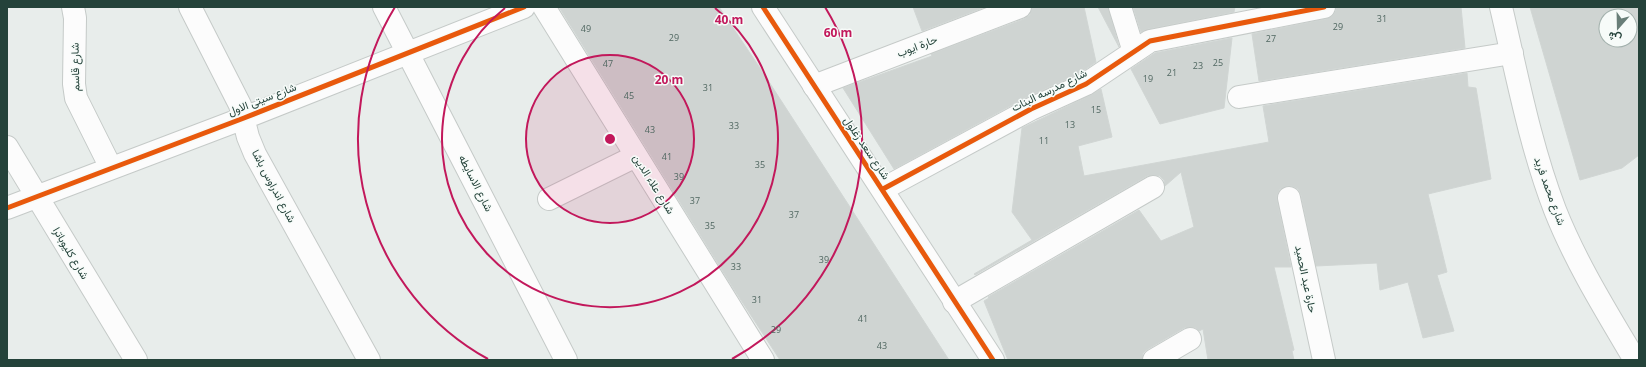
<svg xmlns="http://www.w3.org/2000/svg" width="1646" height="367" font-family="'Open Sans',Vazirmatn,sans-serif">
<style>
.building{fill:#cfd4d2;stroke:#d1d6d4;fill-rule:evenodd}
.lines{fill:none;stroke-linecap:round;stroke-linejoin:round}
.minor-casing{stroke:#c5cac8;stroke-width:24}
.tertiary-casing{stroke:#c5cac8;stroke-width:24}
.minor{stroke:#fcfcfc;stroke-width:22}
.tertiary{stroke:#fcfcfc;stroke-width:22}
.cycleway-casing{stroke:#f7fbf9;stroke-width:8}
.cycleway{stroke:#e8590c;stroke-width:5}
.ring{fill:none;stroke:#c2185b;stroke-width:2}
.labels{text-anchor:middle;stroke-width:3;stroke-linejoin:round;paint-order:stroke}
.number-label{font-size:9px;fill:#506761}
.street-label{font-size:11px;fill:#24423a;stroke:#f7fbf9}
.centre{fill:#c2185b;stroke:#f7fbf9;stroke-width:2}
.ring-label{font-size:12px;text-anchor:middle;font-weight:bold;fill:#c2185b;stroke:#f7fbf9;stroke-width:3;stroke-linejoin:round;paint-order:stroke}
</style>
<rect width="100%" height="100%" fill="#e8edeb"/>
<path class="building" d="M 559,7 L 719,7 L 760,68 L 949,360 L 780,360 L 735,291 Z
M 913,7 L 985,7 L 922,31 Z
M 1032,7 L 1084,7 L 1096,62 L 1080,73 L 1025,98 L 894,169 L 843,88 L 932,56 L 931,54 L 1024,19 L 1030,15 Z
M 1098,7 L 1108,7 L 1119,47 Z
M 1133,7 L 1235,7 L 1234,12 L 1148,29 L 1141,32 Z
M 1336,7 L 1461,7 L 1465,48 L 1259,81 L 1252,34 L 1326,19 L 1332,16 L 1336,11 Z
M 1530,7 L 1639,7 L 1639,155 L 1622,168 L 1580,180 ZM 1606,16 L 1630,16 L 1630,40 L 1606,40 Z
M 1232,38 L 1224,108 L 1160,124 L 1131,69 L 1155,53 Z
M 1467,73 L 1468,87 L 1476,88 L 1491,179 L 1428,194 L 1447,272 L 1437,275 L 1454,331 L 1423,338 L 1408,282 L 1380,290 L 1377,263 L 1316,266 L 1301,195 L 1298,189 L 1292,186 L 1287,186 L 1280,189 L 1277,195 L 1277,200 L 1291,267 L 1274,267 L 1294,350 L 1292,351 L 1294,360 L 1208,360 L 1203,329 L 1199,331 L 1196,328 L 1190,327 L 1184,328 L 1148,349 L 1143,353 L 1142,360 L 1008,360 L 984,301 L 989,298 L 988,297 L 1139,210 L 1161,241 L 1194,227 L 1181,172 L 1165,186 L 1164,180 L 1160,176 L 1153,175 L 1147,176 L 975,275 L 974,274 L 1032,240 L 1012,212 L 1022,128 L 1091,95 L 1101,89 L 1112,137 L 1078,146 L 1084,176 L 1269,142 L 1263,106 Z"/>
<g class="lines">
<g class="minor-casing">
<path id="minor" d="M 73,7 L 75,18 L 74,84 L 76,98 L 111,168
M 190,7 L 240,105 L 248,137 L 255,154 L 369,360
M 384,7 L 566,360
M 544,7 L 763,360
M 1120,7 L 1134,52
M 1501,7 C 1517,75 1530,145 1555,210 C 1576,263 1606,311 1635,360
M 814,86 L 1020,7
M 1239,97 L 1512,53
M 7,147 L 136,360
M 883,189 L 1031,109 L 1086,84 L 1150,41 L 1324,7
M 1289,198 L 1324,360
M 549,199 L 636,156
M 7,208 L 244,118 L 524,7
M 954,302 L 1153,187
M 1154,360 L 1190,339"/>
</g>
<g class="tertiary-casing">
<path id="tertiary" d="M 763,7 L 993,360"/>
</g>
<use href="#minor" class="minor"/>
<use href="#tertiary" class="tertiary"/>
<g class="cycleway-casing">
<path id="cycleway" d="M 763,7 L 993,360
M 883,189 L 1031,109 L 1086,84 L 1150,41 L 1324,7
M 7,208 L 244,118 L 524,7"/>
</g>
<use href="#cycleway" class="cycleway"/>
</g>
<circle cx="610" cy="139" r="84" fill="#c2185b" fill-opacity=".12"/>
<g class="ring">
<circle cx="610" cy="139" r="84"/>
<path d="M715 8A168 168 0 1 1 505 8"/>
<path d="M488 359A252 252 0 0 1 395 7M825 7A252 252 0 0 1 732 359"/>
</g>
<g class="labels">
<g class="number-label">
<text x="1382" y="22">31</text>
<text x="1338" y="30">29</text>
<text x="586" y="32">49</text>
<text x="674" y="41">29</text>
<text x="1271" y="42">27</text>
<text x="1218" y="66">25</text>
<text x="608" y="67">47</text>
<text x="1198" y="69">23</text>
<text x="1172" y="76">21</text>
<text x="1148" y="82">19</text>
<text x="708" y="91">31</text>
<text x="629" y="99">45</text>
<text x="1096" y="113">15</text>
<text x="1070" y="128">13</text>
<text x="734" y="129">33</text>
<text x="650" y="133">43</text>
<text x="1044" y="144">11</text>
<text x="667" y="160">41</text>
<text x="760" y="168">35</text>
<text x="679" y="180">39</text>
<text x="695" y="204">37</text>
<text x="794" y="218">37</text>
<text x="710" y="229">35</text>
<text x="824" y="263">39</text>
<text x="736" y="270">33</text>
<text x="757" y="303">31</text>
<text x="863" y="322">41</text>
<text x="776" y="333">29</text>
<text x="882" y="349">43</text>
</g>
<g class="street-label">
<text transform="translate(917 46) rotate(-21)" y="4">حارة ايوب</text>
<text transform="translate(75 67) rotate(-91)" y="4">شارع قاسم</text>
<text transform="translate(1049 90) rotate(-26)" y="4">شارع مدرسه البنات</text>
<text transform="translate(262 99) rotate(-21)" y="4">شارع سيتى الاول</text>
<text transform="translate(867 148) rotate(56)" y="4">شارع سعد زغلول</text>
<text transform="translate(476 183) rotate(63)" y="4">شارع الاسايطه</text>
<text transform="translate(654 184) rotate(58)" y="4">شارع علاء الدين</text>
<text transform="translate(274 186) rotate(62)" y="4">شارع اندراوس باشا</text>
<text transform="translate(1550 191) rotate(70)" y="4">شارع محمد فريد</text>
<text transform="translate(71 253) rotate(59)" y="4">شارع كليوباترا</text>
<text transform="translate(1306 279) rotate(78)" y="4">حارة عبد الحميد</text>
</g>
</g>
<circle cx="610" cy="139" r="6" class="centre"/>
<g class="ring-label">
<text x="729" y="24">40 m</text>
<text x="838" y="37">60 m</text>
<text x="669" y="84">20 m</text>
</g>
<rect width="1646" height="367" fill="none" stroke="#24423a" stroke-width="16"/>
<g transform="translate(1618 28) rotate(200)"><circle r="19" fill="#f7fbf9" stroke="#a3b1ad"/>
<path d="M0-3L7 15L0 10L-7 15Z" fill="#697e78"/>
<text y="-6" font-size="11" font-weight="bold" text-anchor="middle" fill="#24423a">ش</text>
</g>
</svg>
